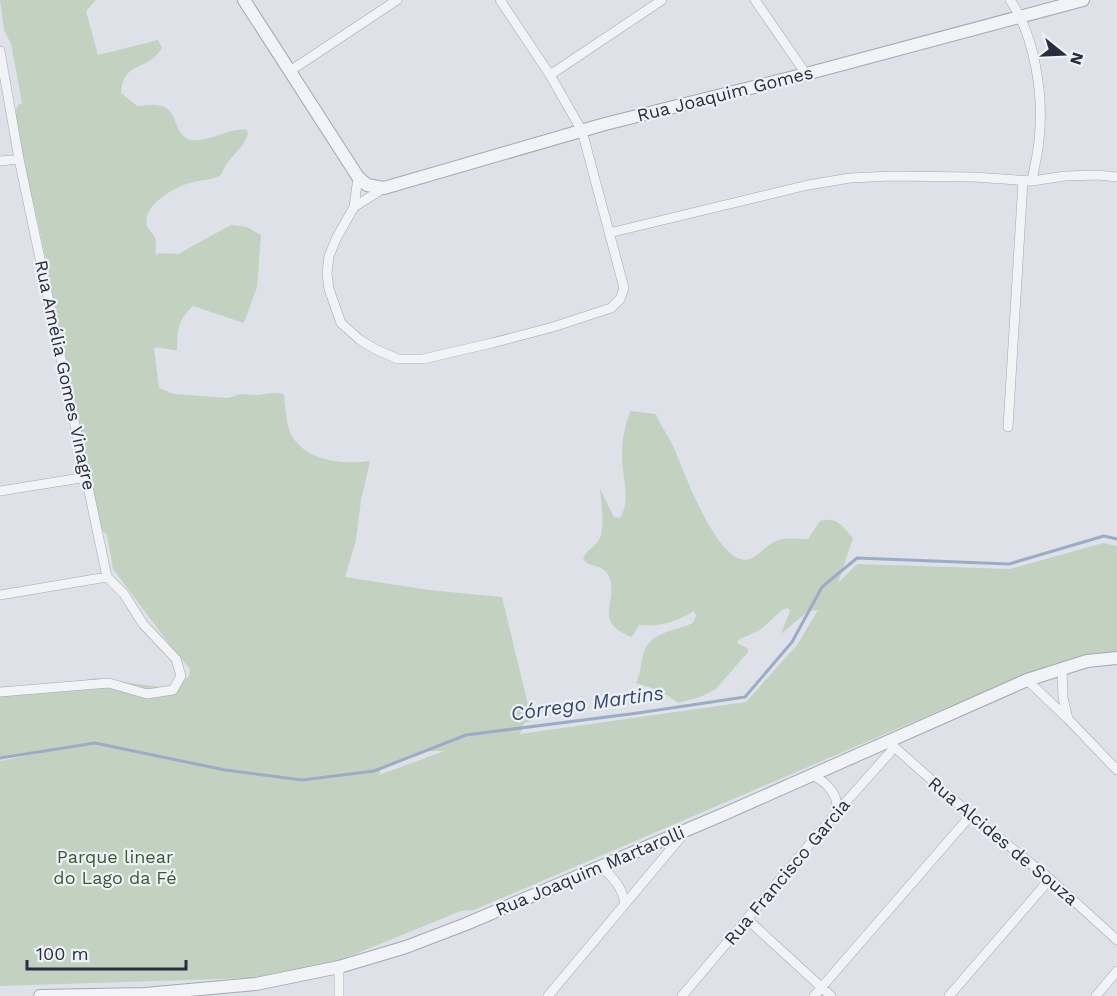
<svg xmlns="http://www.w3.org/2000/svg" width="1117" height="996" font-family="'Work Sans',sans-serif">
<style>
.green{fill:#c3d1c0;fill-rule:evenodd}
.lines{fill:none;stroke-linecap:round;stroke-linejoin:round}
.stream{stroke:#9bacc6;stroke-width:3}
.minor-casing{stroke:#a4a8b2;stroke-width:10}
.tertiary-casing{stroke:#a4a8b2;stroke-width:14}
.minor{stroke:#f1f3f6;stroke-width:9}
.tertiary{stroke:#f1f3f6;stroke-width:12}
.labels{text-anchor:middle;stroke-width:4.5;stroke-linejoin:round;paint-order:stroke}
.street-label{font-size:18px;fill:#282e3e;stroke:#eef1f5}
.park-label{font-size:18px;fill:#3a5936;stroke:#eef1f5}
.water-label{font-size:20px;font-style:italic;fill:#344970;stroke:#eef1f5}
</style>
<rect width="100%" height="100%" fill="#dfe1e8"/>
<path class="green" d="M 0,0 L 96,0 L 86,11 L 98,55 L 158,40 L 162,48 C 148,72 123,60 121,93 L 137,106 C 144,106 153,104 161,106 C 179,110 173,136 191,140 C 210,143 228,127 247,130 L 248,134 C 241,153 228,156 221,175 C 211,180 203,180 194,182 C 177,185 141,205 147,226 C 149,231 154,234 155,238 C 157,244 155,251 156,256 L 158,253 L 178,254 L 231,225 L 247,227 L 261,235 L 257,287 L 244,323 L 193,306 C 177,321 178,329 177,350 C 169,351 163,346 154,348 L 159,388 L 174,394 L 228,398 L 241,394 L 257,395 L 274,393 L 284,394 C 285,406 286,420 290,432 C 303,461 342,465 370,461 L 361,500 L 356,540 L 345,577 L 429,590 L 502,597 L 532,721 L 524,723 L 520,734 L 746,702 L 797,645 L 818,610 L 808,611 L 781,634 L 790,611 L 788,608 L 782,610 L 760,630 L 738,640 L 737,643 L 747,648 L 748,652 L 716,689 L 700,697 L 678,703 L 661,691 L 636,683 C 641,674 640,665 643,655 C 649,631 674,632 693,623 L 696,616 L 694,611 C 676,622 660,627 639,625 L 632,637 C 588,620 623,600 607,573 C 601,564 589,568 583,559 C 586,550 593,548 598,541 C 606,532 601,501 600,489 L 614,517 L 620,518 C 632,499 621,474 622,453 C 622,438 626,425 630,411 L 656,414 C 660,425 668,435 673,446 C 684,470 714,558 745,560 C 755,560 766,545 776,541 C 784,537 798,539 808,539 L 820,521 C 838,516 842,526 853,538 L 838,583 L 857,564 L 1010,569 L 1103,543 L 1117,546 L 1117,656 L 1107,655 L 955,704 L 474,910 L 461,911 L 338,961 L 252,978 L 0,986 L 0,761 L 49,751 L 0,758 L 0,694 L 14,694 L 96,678 L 166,688 L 180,684 L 189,676 L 190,669 L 170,645 L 113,569 L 107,535 L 99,528 L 70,403 L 63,348 L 51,296 L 49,273 L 34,205 L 15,139 L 16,110 L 18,105 L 22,103 L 11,44 L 4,30 ZM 426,751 L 444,751 L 379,775 L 381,768 Z"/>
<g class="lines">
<path class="stream" d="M 0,758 L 95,743 L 225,770 L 302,780 L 374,771 L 466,735 L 638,713 L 745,697 L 792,642 L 822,587 L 857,558 L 1009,564 L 1104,536 L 1117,539"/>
<g class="minor-casing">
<path id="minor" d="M 755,0 L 806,74
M 1010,0 C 1035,36 1044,96 1039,140 C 1038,154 1034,168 1032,181
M 0,51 L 19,159 L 107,577 L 124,594 L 143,624 L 176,659 L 181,676 L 173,690 L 147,694 L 109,683 L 0,692
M 290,71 L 397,0
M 550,75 L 662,0
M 0,161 L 19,159
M 384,188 L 354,207 L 337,237 L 329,256 L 327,273 L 329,289 L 341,323 L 360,340 L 377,350 L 398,359 L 423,359 L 492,343 L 553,327 L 611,308 L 620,299 L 624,288 L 582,131 L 550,75 L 500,0
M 354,207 L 358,177
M 609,233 L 808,185 L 850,178 L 892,176 L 973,177 L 1032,181 L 1065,176 L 1098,175 L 1117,177
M 1008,427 L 1023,181
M 0,491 L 87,477
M 0,595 L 107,577
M 1062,668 L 1063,698 L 1068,719
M 1027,680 L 1068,719 L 1117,770
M 891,744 L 971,815 L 1050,879 L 1117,940
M 812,775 C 827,782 839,795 837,812
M 601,867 C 614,878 622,887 625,904
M 747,919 L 831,996
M 339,967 L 339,996
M 548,996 L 686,831
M 682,996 L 837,812 L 894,748
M 814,996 L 971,815
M 949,996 L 1050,879
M 1096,996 L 1117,971"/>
</g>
<g class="tertiary-casing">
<path id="tertiary" d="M 244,0 L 358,177 L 367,185 L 384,188 L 605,124 L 806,74 L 1083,0
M 40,996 L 145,994 L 256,984 L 339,967 L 406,947 L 466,924 L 724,814 L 1027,680 L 1087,661 L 1117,658"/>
</g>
<use href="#minor" class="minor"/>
<use href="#tertiary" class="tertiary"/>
</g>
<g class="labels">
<g class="street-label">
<text transform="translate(725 94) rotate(-14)" y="6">Rua Joaquim Gomes</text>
<text transform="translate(65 375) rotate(78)" y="6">Rua Amélia Gomes Vinagre</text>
<text transform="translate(1003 841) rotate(40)" y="6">Rua Alcides de Souza</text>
<text transform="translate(590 871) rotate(-23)" y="6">Rua Joaquim Martarolli</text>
<text transform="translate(787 872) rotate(-50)" y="6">Rua Francisco Garcia</text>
</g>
<g class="park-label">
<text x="115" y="863">Parque linear<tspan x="115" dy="21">do Lago da Fé</tspan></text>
</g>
<g class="water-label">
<text transform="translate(587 703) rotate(-8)" y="7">Córrego Martins</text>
</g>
</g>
<g transform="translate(1063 54) rotate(108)" stroke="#eef1f5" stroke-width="4.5" paint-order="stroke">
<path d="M0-4.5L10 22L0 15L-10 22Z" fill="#282e3e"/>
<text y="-9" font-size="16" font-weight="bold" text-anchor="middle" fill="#282e3e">N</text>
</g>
<path d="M27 960v9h159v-9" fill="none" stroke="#282e3e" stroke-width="3"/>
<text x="36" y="960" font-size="18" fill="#282e3e" stroke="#eef1f5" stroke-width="4.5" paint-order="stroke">100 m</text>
</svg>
